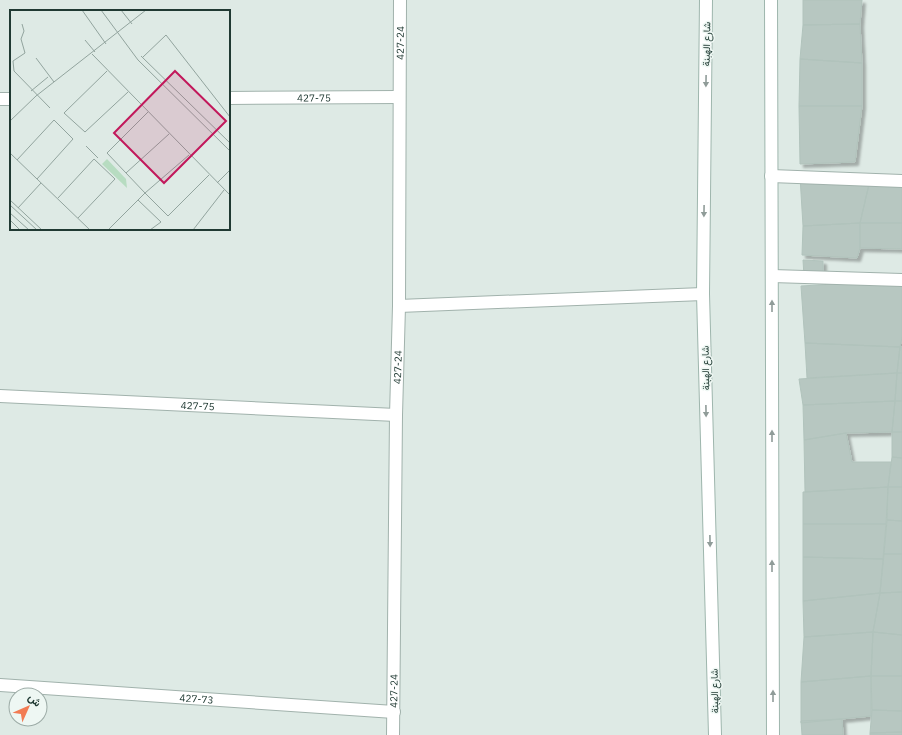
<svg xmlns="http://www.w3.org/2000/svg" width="902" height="735" font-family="'IBM Plex Sans',Vazirmatn,sans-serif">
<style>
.building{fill:#b7c7c1;stroke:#b1c3bc;filter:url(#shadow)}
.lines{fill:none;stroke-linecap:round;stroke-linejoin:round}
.lane-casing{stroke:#a1b2ac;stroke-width:14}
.street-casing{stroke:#a1b2ac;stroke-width:14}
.secondary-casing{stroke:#9eb6ad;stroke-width:14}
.lane{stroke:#fff;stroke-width:12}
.street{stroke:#fff;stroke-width:12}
.secondary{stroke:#fff;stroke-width:12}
.oneway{fill:#909c99}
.labels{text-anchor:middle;stroke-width:3;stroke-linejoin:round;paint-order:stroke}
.street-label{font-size:10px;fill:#203a33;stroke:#eef7f3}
.inset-road{fill:none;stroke:#92a49e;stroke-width:1}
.view{fill:#c2185b;fill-opacity:0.15;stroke:#c2185b;stroke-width:2}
.inset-edge{fill:none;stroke:#203a33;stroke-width:2}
</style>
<defs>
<filter id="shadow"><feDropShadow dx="3.5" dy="3.5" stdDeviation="1" flood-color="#0004"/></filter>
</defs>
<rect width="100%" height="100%" fill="#deeae5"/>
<path class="building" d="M 803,0 L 862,0 L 860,24 L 803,25 Z
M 860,24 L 862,63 L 800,59 L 803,25 Z
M 800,59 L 862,63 L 862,106 L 799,106 Z
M 799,106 L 862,106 L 855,162 L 800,164 Z
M 800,177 L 870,180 L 860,223 L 803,226 Z
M 870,180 L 902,185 L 902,223 L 860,223 Z
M 860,223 L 902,223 L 902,249 L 860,248 Z
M 860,223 L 860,248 L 857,258 L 802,255 L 803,226 Z
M 803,260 L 823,261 L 823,278 L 804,277 Z
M 902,280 L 902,337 L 900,347 L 805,343 L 801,286 Z
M 805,343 L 900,347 L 897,373 L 807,378 Z
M 900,347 L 902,347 L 902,373 L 897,373 Z
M 897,373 L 902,373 L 902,401 L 895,401 Z
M 897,373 L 895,401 L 803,405 L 799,379 Z
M 895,401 L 902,401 L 902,432 L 892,432 Z
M 895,401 L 892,432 L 846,433 L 804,440 L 803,405 Z
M 892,432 L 902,432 L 902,458 L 892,457 Z
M 846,433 L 852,462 L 891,462 L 888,487 L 805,492 L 804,440 Z
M 892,457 L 902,458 L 902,487 L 888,487 Z
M 888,487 L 902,487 L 902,521 L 887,520 Z
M 888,487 L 886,524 L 803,524 L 803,492 Z
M 887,520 L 902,521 L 902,554 L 884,554 Z
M 803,524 L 886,524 L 883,559 L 803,557 Z
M 884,554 L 902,554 L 902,592 L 880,593 Z
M 803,557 L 883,559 L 880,593 L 803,601 Z
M 902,592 L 902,635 L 873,632 L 880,593 Z
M 880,593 L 873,632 L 804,637 L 803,601 Z
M 873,632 L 902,635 L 902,676 L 871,676 Z
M 873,632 L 871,676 L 801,682 L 804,637 Z
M 871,676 L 902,676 L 902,711 L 872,710 Z
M 871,676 L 871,716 L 801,723 L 801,682 Z
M 872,710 L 902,711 L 902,732 L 870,733 Z
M 842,719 L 843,735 L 802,735 L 801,721 Z
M 902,732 L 902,735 L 870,735 L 870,733 Z"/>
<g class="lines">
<g class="lane-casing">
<path id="lane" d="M 771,176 L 902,181
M 772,276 L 902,280
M 399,306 L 703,294"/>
</g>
<g class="street-casing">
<g id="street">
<path id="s1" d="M 229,98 L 399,97"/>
<path d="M 0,99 L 11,99"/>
<path id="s2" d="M 0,396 L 396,415"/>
<path id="s3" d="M 0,685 L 394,712"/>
<path id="s4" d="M 393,735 L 396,415 L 399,306 L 400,0"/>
</g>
</g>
<g class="secondary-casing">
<path id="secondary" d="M 706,0 L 703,294 L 715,735
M 771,0 L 773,735"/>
</g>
<use href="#lane" class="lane"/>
<use href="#street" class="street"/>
<use href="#secondary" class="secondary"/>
</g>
<defs><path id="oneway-solid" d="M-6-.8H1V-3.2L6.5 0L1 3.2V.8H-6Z"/></defs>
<g class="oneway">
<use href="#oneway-solid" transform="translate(706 81) rotate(91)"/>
<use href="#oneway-solid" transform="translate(704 211) rotate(91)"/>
<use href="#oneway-solid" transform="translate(772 306) rotate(-90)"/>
<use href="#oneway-solid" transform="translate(706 411) rotate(89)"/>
<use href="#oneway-solid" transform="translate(772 436) rotate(-90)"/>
<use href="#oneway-solid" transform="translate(710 541) rotate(89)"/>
<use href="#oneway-solid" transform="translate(772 566) rotate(-90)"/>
<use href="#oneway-solid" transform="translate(773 696) rotate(-90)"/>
</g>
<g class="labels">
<g class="street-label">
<text dy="4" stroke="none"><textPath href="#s4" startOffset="692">427-24</textPath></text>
<text transform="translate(706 44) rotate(-89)" y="4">شارع الهبنة</text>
<text dy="4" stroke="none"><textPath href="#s1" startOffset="85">427-75</textPath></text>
<text dy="4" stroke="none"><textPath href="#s4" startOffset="368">427-24</textPath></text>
<text transform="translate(705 368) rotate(-91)" y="4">شارع الهبنة</text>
<text dy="4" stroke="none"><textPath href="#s2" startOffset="198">427-75</textPath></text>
<text dy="4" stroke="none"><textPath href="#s4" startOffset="44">427-24</textPath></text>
<text transform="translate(714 691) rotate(-91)" y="4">شارع الهبنة</text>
<text dy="4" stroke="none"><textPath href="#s3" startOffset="197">427-73</textPath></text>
</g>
</g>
<g transform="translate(10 10)">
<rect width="220" height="220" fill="#deeae5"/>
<path d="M 97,149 L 116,169 L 117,178 L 92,154 Z" fill="#b7dcc1"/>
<path class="inset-road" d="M 72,0 L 96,34M 91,0 L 128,50 L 220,141M 111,0 L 122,14M 12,14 L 14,21 L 11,29 L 15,43 L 3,51 L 4,61 L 40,98M 75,30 L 85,42M 82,44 L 220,185M 131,46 L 220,133M 133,47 L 156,25 L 220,107M 26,48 L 44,72M 97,61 L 54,103 L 75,122 L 118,82M 21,81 L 38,67M 138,102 L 97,143 L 116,163 L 159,124M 0,111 L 26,86 L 136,0M 76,136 L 88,148M 0,143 L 80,220M 179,145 L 135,183 L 158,206 L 199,165M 7,150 L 44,110 L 63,129 L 27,169M 116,163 L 135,183 L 128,190M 207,173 L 220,160M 48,188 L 84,149 L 105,169 L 68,208M 0,190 L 32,220M 0,195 L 27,220M 8,198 L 31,173M 0,203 L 19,220M 0,210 L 10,220M 98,220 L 128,190 L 151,212 L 140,220M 183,220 L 214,180"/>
<path class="view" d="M 165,61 L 216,111 L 154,173 L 104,123 Z"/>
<rect width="220" height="220" class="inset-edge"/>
</g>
<g transform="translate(28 707) rotate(45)"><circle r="19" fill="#eef7f3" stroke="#9caba6"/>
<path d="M0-3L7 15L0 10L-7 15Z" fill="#f27c54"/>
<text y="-6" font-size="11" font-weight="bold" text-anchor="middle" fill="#203a33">ش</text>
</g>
</svg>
